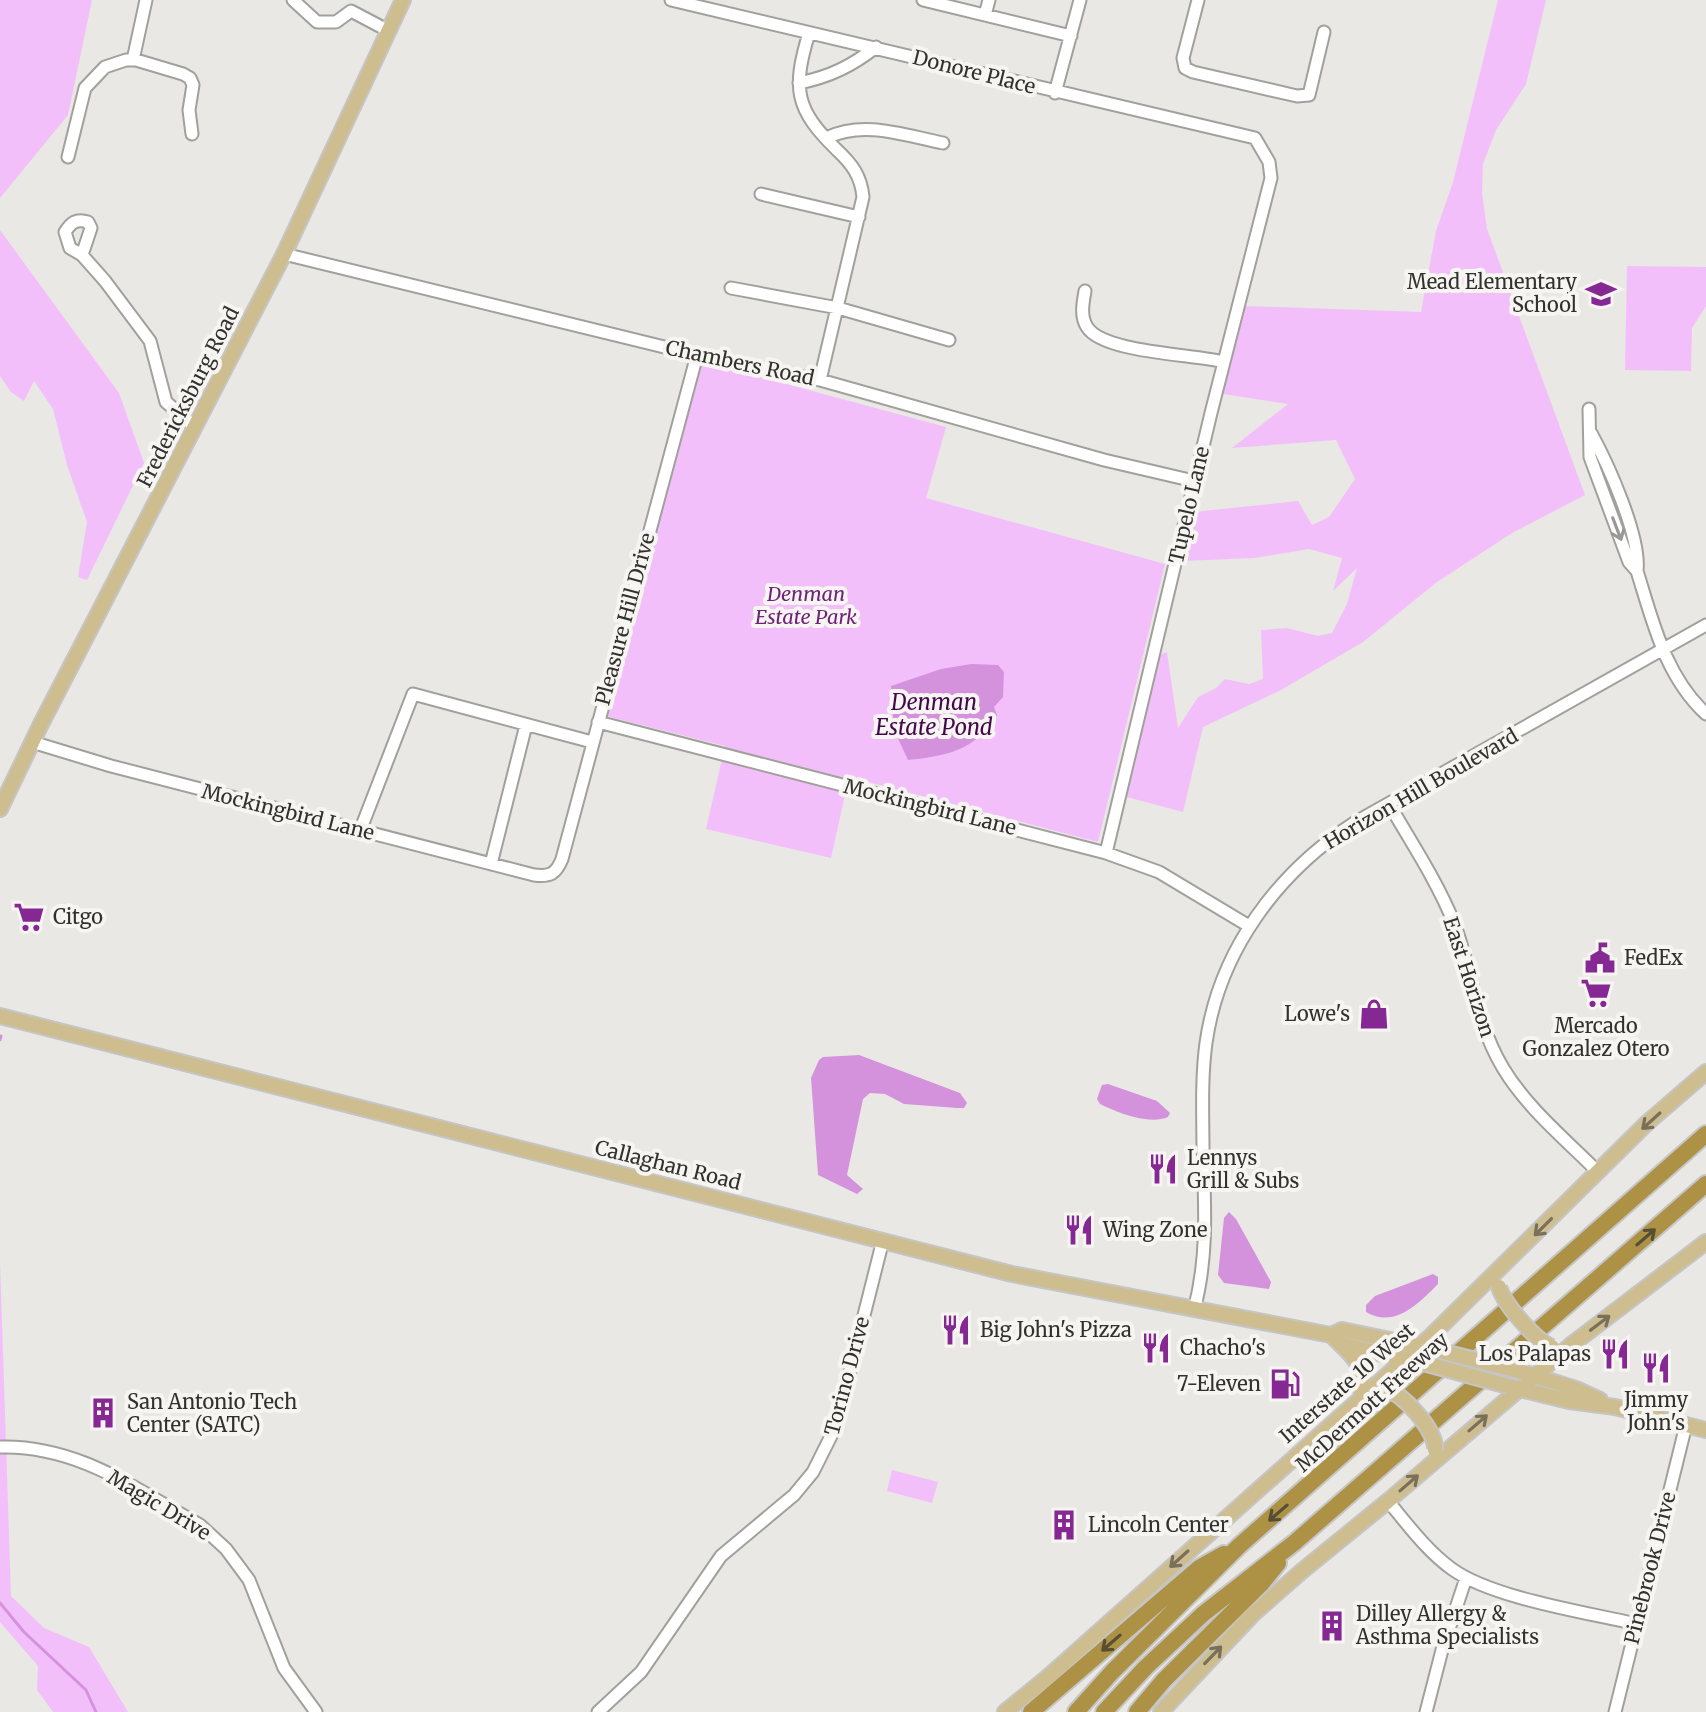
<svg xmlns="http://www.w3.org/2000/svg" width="1706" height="1712" font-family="Merriweather,serif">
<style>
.green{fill:#f3bffb}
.water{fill:#d492dd}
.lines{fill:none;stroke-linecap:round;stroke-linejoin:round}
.stream{stroke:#d492dd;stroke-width:3}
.minor-casing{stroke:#a1a09c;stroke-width:15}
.major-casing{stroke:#c5c5c5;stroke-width:18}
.highway-casing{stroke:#c5c5c5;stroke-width:20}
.minor{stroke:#fff;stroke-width:11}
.major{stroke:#cebd8f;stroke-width:14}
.highway{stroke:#ad9144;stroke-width:16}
.major-bridge-casing{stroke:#c5c5c5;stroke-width:18;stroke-linecap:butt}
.major-bridge{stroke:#cebd8f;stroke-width:14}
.oneway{stroke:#989897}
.oneway2{stroke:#78705a}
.oneway3{stroke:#564e35}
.labels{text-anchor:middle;stroke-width:8;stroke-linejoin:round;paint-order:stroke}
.street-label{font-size:20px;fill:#31312f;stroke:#f7f5f1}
.poi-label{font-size:20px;fill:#31312f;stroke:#f7f5f1;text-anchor:start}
.park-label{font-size:20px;font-style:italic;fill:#70227b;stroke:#f7f5f1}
.water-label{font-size:22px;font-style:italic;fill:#44074d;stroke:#f7f5f1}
</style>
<rect width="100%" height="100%" fill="#e9e8e4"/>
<path class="green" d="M 0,0 L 92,0 L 68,115 L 0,198 Z
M 1498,0 L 1546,0 L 1526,84 L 1496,130 L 1483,164 L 1482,193 L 1487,229 L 1585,495 L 1512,533 L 1437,582 L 1363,642 L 1281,690 L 1203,727 L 1183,812 L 1123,796 L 1157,656 L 1167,652 L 1178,728 L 1198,697 L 1216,688 L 1225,679 L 1249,684 L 1263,679 L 1261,630 L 1287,628 L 1318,636 L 1332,633 L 1347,604 L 1357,568 L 1333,591 L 1342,558 L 1309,549 L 1255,558 L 1182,561 L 1194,512 L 1298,501 L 1312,525 L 1329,517 L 1355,479 L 1336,440 L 1232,448 L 1288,404 L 1223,394 L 1245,306 L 1421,312 L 1436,231 L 1453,182 Z
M 0,230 L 119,393 L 144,463 L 87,580 L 78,577 L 87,522 L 67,465 L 53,409 L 34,381 L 24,401 L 11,392 L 0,376 Z
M 1627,266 L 1706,267 L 1706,306 L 1692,328 L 1691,371 L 1625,370 Z
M 708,363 L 946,427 L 926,498 L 1165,564 L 1098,842 L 849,777 L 831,858 L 706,829 L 725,746 L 606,716 L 701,367 Z
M 0,1261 L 11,1596 L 44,1628 L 89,1647 L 128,1712 L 53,1712 L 37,1690 L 38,1666 L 0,1622 Z
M 892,1470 L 938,1482 L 932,1503 L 887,1491 Z"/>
<path class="water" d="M 971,664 L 998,665 L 1004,672 L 1003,697 L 994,707 L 997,715 C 975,751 946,756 908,760 L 894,730 L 891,686 L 941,669 Z
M 859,1055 L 960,1093 L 967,1103 L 964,1108 L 957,1108 L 904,1104 L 885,1094 L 870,1093 L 863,1099 L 847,1175 L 863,1189 L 857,1194 L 818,1175 L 811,1078 L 819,1060 L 823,1057 Z
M 1108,1084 L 1157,1101 L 1170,1113 L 1168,1117 C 1149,1125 1118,1113 1100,1104 L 1097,1099 L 1102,1085 Z
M 1229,1212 L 1236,1219 L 1271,1282 L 1269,1289 L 1224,1283 L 1218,1275 L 1224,1218 Z
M 1433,1274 L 1438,1277 L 1438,1284 C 1419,1303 1395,1329 1366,1312 L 1366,1305 L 1375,1296 Z"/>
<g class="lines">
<path class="stream" d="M 0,1040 L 1,1036
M 0,1603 L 24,1632 L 86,1690 L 96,1712"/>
<g class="minor-casing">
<path id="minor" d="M 293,0 L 317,22 L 336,22 L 351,11 L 389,31
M 671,0 L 1255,138 L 1269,162 L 1271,178 L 1211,413 L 1106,853
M 923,0 L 1071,36
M 1198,0 L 1183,58 L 1185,68 L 1193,72 L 1297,96 L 1309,95 L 1324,32
M 985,15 L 989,0
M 809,33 C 792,89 795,109 837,150 C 852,164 861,176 863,197 L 820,380
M 133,60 L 146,0
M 799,83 C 829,77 852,66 876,47
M 1055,93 L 1080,0
M 826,138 C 864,120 903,135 943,143
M 68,157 L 85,88 L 105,67 L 126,60 L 136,60 L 183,74 L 190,78 L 193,85 L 189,110 L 192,134
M 761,194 L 859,217
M 284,254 L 697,355 L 820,380 L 1104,460 L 1194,481
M 82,255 L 70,248 L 65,232 C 71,223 76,218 88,222 L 91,228 L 82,255 L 105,281 L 150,341 L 166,402 L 195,427
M 731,288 L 838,308 L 949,340
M 1085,291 C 1083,303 1080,316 1087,327 C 1103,353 1194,354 1224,362
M 1589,409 L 1590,457 L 1629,562 L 1637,571 C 1653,622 1665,676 1706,714
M 1591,433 C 1608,464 1641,537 1637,571
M 598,722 L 1106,853 L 1159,872 L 1249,926
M 32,742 L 111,766 L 534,875 C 550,877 556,874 562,859 L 697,355
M 1389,804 C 1411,842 1437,881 1454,923 C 1473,973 1474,1019 1503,1068 C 1527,1108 1565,1139 1598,1172
M 360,831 L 413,694 L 592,742
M 491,864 L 526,725
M 1194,1310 C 1208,1258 1205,1207 1203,1153 C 1203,1116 1201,1080 1206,1043 C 1219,951 1277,873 1354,823 L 1706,625
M 0,1447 C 78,1445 135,1489 200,1525 L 226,1549 L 249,1580 L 284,1668 L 316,1712
M 1388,1501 C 1408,1525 1427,1551 1452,1569 C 1492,1598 1585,1612 1636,1624
M 598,1712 L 641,1672 L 721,1556 L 794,1495 L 813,1472 L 836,1426 L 883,1240
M 1426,1712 L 1442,1650 L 1466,1578
M 1615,1712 L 1686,1425"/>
</g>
<g class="major-casing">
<path id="major" d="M 0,809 L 41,724 L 284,254 L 403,0
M 0,1016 L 1012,1274 L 1331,1335 C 1354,1358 1367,1364 1361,1398
M 1331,1335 L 1342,1330 L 1424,1347
M 1340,1344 L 1409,1360
M 1529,1374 L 1576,1389 L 1600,1400
M 1512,1387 L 1569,1401 L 1615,1407 L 1706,1430
M 1005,1712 L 1048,1677 L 1431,1336 L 1647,1123 L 1706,1072
M 1161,1712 L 1253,1614 L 1302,1571 L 1388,1501 L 1571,1345 L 1706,1242"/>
</g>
<g class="highway-casing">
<path id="highway" d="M 1031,1712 L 1199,1568 L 1224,1554
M 1076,1712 L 1112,1672 L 1239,1546 L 1706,1134
M 1104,1712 L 1146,1667 L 1203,1614 L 1294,1543 L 1706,1184
M 1137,1712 L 1164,1680 L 1262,1583 L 1278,1563"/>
</g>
<use href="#minor" class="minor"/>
<use href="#major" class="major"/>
<use href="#highway" class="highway"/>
<g class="major-bridge-casing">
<path id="major-bridge" d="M 1499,1287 C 1504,1304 1536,1341 1552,1347
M 1428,1348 L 1523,1372
M 1416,1361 L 1508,1386
M 1384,1388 C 1402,1392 1437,1431 1435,1450"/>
</g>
<use href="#major-bridge" class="major-bridge"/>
</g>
<defs><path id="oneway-shaft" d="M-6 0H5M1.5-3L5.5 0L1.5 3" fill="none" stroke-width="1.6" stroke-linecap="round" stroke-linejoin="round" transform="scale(2)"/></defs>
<use class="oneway" href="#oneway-shaft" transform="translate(1617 529) rotate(69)"/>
<g class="oneway2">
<use href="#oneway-shaft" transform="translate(1651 1121) rotate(138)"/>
<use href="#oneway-shaft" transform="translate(1543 1227) rotate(135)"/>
<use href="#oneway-shaft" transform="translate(1600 1323) rotate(-37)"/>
<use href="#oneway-shaft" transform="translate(1478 1423) rotate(-41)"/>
<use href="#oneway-shaft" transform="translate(1409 1483) rotate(-41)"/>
<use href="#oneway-shaft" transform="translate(1179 1559) rotate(138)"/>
<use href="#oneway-shaft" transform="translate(1213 1655) rotate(-46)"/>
</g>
<g class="oneway3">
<use href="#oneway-shaft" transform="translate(1646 1237) rotate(-41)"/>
<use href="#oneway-shaft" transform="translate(1278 1513) rotate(139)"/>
<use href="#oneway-shaft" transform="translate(1111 1643) rotate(139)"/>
</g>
<defs>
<g id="school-bare" transform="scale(2.4)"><path d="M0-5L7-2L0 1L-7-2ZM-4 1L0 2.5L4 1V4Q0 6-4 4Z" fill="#852893" stroke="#f7f5f1" stroke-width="2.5" paint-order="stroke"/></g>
<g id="supermarket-bare" transform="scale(2.4)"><path d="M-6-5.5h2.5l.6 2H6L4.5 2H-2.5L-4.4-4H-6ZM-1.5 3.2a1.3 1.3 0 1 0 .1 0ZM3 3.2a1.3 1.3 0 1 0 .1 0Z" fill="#852893" stroke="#f7f5f1" stroke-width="2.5" paint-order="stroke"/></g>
<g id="civic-bare" transform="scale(2.4)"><path d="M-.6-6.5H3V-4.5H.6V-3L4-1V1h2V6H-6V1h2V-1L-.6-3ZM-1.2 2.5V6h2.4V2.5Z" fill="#852893" stroke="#f7f5f1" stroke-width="2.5" paint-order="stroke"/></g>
<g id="shop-bare" transform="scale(2.4)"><path d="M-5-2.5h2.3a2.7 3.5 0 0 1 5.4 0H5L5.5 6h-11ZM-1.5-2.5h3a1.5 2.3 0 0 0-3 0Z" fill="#852893" stroke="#f7f5f1" stroke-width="2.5" paint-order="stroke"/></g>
<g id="restaurant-bare" transform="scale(2.4)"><path d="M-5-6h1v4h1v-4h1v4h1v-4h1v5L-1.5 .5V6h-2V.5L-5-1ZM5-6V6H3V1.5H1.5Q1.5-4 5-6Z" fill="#852893" stroke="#f7f5f1" stroke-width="2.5" paint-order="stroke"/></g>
<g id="fuel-bare" transform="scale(2.4)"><path d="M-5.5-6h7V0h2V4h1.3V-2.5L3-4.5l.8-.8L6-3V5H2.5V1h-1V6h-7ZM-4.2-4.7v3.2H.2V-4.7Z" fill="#852893" stroke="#f7f5f1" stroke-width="2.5" paint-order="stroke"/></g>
<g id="building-bare" transform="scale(2.4)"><path d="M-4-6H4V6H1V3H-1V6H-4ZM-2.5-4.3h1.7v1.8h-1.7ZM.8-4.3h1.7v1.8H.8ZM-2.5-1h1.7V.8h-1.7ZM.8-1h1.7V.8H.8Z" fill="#852893" stroke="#f7f5f1" stroke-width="2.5" paint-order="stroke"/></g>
</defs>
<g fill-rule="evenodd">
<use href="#school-bare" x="1601" y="294"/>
<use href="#supermarket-bare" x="29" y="917"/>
<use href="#civic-bare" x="1600" y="958"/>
<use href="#supermarket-bare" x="1596" y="993"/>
<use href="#shop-bare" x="1374" y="1014"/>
<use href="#restaurant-bare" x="1163" y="1169"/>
<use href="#restaurant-bare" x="1079" y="1230"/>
<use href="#restaurant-bare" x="956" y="1330"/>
<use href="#restaurant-bare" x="1156" y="1348"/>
<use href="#restaurant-bare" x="1615" y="1354"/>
<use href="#restaurant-bare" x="1656" y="1368"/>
<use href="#fuel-bare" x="1285" y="1384"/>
<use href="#building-bare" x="103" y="1413"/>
<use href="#building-bare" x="1064" y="1525"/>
<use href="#building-bare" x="1332" y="1626"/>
</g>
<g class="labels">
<g class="street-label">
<text transform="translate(974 72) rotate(14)" y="7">Donore Place</text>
<text transform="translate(740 363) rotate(12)" y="7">Chambers Road</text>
<text transform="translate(188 397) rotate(-63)" y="7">Fredericksburg Road</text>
<text transform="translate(1189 505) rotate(-77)" y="7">Tupelo Lane</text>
<text transform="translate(625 619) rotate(-75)" y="7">Pleasure Hill Drive</text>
<text transform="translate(1421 789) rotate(-30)" y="7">Horizon Hill Boulevard</text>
<text transform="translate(930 807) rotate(14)" y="7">Mockingbird Lane</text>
<text transform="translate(288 812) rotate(14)" y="7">Mockingbird Lane</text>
<text transform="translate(1469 977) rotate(72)" y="7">East Horizon</text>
<text transform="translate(668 1165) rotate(14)" y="7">Callaghan Road</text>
<text transform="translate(847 1376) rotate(-75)" y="7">Torino Drive</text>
<text transform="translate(1347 1383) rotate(-41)" y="7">Interstate 10 West</text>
<text transform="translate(1372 1402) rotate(-42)" y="7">McDermott Freeway</text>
<text transform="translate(159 1505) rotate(31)" y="7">Magic Drive</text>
<text transform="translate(1650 1568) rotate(-76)" y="7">Pinebrook Drive</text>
</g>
<g class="poi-label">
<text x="1577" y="289" text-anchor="end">Mead Elementary<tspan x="1577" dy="23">School</tspan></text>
<text x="53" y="924">Citgo</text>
<text x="1624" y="965">FedEx</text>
<text x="1350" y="1021" text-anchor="end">Lowe's</text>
<text x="1596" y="1033" text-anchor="middle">Mercado<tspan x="1596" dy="23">Gonzalez Otero</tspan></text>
<text x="1187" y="1165">Lennys<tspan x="1187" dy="23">Grill &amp; Subs</tspan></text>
<text x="1103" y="1237">Wing Zone</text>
<text x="980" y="1337">Big John's Pizza</text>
<text x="1180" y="1355">Chacho's</text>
<text x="1591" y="1361" text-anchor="end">Los Palapas</text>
<text x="1261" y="1391" text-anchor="end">7-Eleven</text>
<text x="1656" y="1407" text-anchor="middle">Jimmy<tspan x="1656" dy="23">John's</tspan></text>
<text x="127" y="1409">San Antonio Tech<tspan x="127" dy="23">Center (SATC)</tspan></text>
<text x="1088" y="1532">Lincoln Center</text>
<text x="1356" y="1621">Dilley Allergy &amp;<tspan x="1356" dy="23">Asthma Specialists</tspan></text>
</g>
<g class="park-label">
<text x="806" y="601">Denman<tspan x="806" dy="23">Estate Park</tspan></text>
</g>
<g class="water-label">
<text x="934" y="710">Denman<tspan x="934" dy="25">Estate Pond</tspan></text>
</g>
</g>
</svg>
